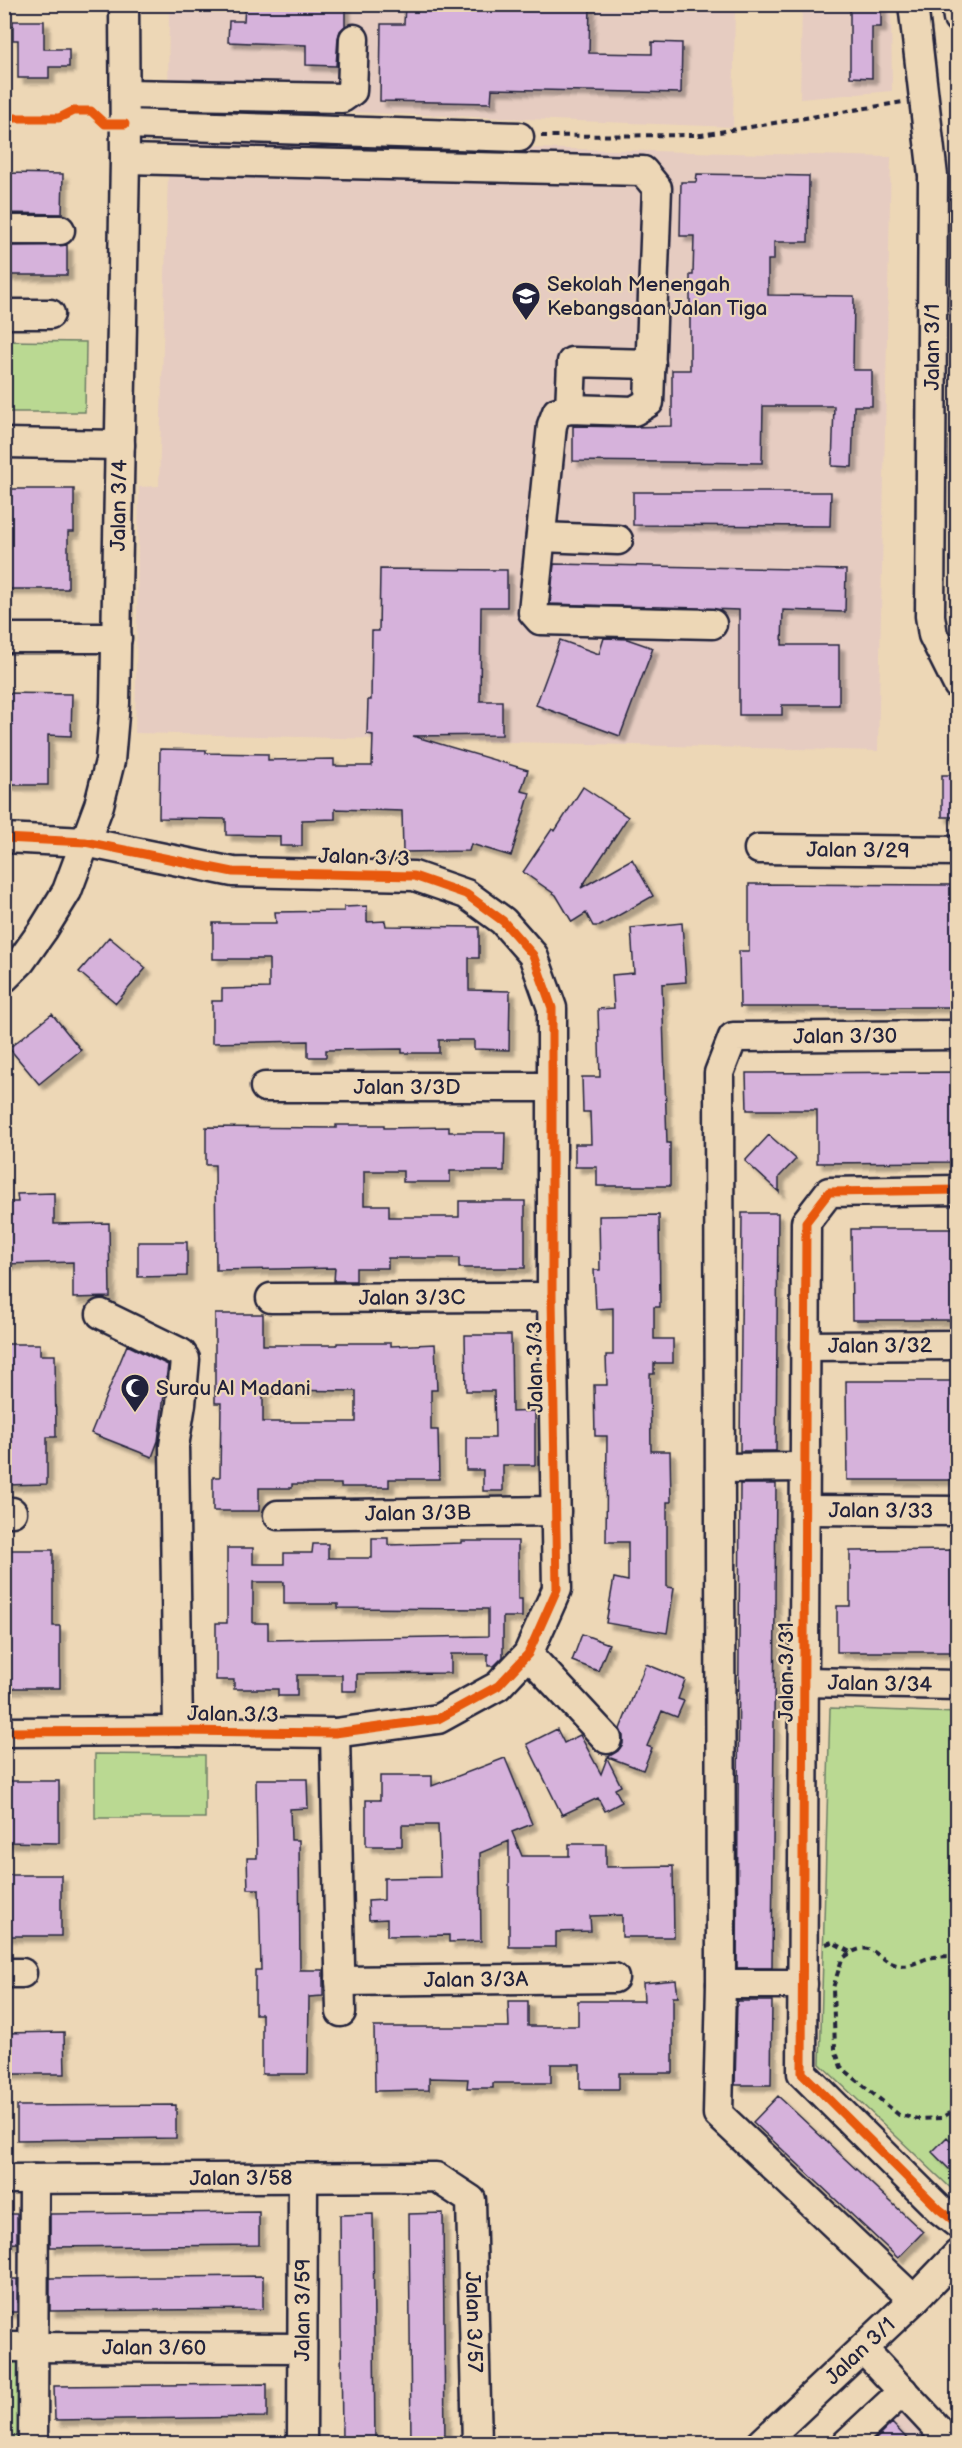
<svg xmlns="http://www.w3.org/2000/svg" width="962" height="2448" font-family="'Balsamiq Sans',sans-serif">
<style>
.built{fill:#e6ccc1}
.green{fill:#bad992;stroke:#6e7e66;stroke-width:1.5}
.building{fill:#d6b2db;stroke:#22223b;stroke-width:1.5;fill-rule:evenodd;filter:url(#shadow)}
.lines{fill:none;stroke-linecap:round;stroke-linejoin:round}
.minor-casing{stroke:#22223b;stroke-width:33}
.path{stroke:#22223b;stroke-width:4;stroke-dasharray:6 4.5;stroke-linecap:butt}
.minor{stroke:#edd7b6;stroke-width:28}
.cycleway-casing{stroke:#edd7b6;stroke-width:13}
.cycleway{stroke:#e8590c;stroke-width:9}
.labels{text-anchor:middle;stroke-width:4.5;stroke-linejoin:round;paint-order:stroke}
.poi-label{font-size:21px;fill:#22223b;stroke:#edd7b6;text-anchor:start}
.street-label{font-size:21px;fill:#22223b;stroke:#edd7b6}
</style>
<defs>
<filter id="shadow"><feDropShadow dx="5.5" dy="5.5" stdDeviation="1.5" flood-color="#0004"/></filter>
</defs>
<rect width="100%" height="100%" fill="#edd7b6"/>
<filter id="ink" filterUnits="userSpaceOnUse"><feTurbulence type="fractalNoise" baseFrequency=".0167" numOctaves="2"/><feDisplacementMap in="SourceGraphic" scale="12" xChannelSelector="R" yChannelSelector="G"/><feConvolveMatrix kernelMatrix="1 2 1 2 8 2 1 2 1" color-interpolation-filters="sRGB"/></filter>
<g filter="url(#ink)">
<path class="built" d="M 169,5 L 735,5 L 733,127 L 168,105 Z
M 802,5 L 891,5 L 892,91 L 800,99 Z
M 169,139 L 891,157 L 878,751 L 135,733 L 139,487 L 159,486 Z
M 899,2401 L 940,2444 L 854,2444 Z"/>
<path class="green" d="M 5,341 L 86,342 L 85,412 L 5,412 Z
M 830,1708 L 957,1713 L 957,2194 L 820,2064 Z
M 95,1754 L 205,1755 L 205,1818 L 95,1818 Z
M 4,2362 L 23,2362 L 24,2443 L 5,2443 Z"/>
<path class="building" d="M 307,4 L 345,4 L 345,26 L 340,31 L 338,38 L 336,66 L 306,65 L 306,45 L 228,42 L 229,21 L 244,21 L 245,5 L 307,7 Z
M 405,4 L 590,4 L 589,53 L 652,54 L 652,42 L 682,43 L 681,93 L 492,89 L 491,103 L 380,101 L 381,24 L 404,24 Z
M 850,4 L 881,4 L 881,27 L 872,27 L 872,78 L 850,77 Z
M 13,21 L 44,21 L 44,49 L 69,49 L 69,67 L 49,67 L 49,78 L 18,78 L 18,40 L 13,40 Z
M 4,173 L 63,174 L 62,214 L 4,213 Z
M 697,174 L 809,176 L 808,242 L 774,242 L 774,260 L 768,260 L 768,295 L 854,296 L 853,370 L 872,370 L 872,406 L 854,406 L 852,467 L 832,466 L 834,406 L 763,406 L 762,463 L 573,461 L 573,426 L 633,427 L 672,426 L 672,370 L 690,370 L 690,275 L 693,275 L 694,236 L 680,236 L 681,182 L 696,182 Z
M 67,245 L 67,275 L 4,275 L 4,246 Z
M 4,489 L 74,489 L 74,532 L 68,532 L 68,589 L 4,589 Z
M 633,492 L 831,492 L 830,526 L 633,525 Z
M 554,564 L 846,570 L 845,612 L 783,610 L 782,645 L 839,645 L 839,705 L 782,705 L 782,715 L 739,715 L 739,610 L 550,604 Z
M 380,569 L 507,570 L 507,607 L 481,607 L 480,701 L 502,701 L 502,735 L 413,736 L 528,770 L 521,791 L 530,793 L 511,856 L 471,844 L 469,851 L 403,852 L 402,811 L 335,809 L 335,819 L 302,820 L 302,846 L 280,846 L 280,836 L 226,835 L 226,819 L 159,818 L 160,749 L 206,750 L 206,753 L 268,754 L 268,760 L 334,759 L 334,766 L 372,766 L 373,735 L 367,734 L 368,700 L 371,700 L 372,631 L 379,631 Z
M 604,638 L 627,639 L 653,648 L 620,736 L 536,705 L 560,640 L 599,654 Z
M 4,693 L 72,694 L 71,736 L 48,735 L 48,785 L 4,785 Z
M 942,775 L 957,775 L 957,817 L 942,817 Z
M 583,787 L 628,817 L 581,888 L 632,859 L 653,896 L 600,926 L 593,926 L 586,913 L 572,922 L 556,895 L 523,872 L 552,829 L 555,831 Z
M 749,884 L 957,885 L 957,1007 L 740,1007 L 739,951 L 749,951 Z
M 367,906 L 367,922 L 385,921 L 386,926 L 479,927 L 479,958 L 469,958 L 469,990 L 510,991 L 509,1050 L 474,1049 L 474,1040 L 439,1040 L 439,1053 L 402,1053 L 402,1049 L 326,1050 L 326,1057 L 308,1057 L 308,1041 L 212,1043 L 212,1001 L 222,1001 L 222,989 L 269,988 L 269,959 L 213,959 L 213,923 L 276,923 L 275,912 L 344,911 L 344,907 Z
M 682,923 L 686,982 L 662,984 L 667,1143 L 670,1143 L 670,1186 L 597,1186 L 597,1167 L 575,1167 L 575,1144 L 591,1144 L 590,1112 L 583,1112 L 582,1077 L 600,1077 L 598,1009 L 614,1008 L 612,975 L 634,973 L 631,928 Z
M 109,937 L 146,968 L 116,1003 L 79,972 Z
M 52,1014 L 81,1050 L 39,1084 L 9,1048 Z
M 957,1072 L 957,1162 L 817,1163 L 817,1110 L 747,1110 L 746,1073 Z
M 336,1125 L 384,1125 L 384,1128 L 449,1127 L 449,1132 L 505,1132 L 504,1171 L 450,1171 L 450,1182 L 403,1182 L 403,1171 L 364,1171 L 364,1205 L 389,1205 L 389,1217 L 459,1217 L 459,1201 L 525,1201 L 525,1268 L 459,1268 L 459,1258 L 388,1258 L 388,1268 L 356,1268 L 356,1281 L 334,1281 L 335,1268 L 216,1270 L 215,1165 L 206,1165 L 206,1127 L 336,1128 Z
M 769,1135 L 796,1159 L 779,1177 L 779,1192 L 745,1161 Z
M 54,1193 L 54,1224 L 109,1223 L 110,1297 L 73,1298 L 73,1262 L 4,1264 L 4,1202 L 18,1202 L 17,1194 Z
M 742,1213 L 778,1213 L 776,1451 L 740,1451 Z
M 659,1215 L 660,1307 L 654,1307 L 654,1339 L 673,1339 L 673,1363 L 654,1363 L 654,1374 L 650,1374 L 651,1451 L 670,1451 L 671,1502 L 667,1502 L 667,1587 L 674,1588 L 667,1633 L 606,1623 L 614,1578 L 628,1581 L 628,1542 L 606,1542 L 607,1436 L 595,1436 L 594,1385 L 607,1385 L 606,1355 L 613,1355 L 613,1308 L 596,1309 L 594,1270 L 600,1270 L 599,1216 Z
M 851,1229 L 957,1229 L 957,1320 L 852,1320 Z
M 138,1242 L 187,1242 L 187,1276 L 138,1277 Z
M 215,1314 L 263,1314 L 263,1345 L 337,1345 L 337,1343 L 391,1343 L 391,1346 L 435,1344 L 437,1390 L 431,1390 L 431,1430 L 438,1430 L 439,1479 L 389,1479 L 389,1487 L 341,1487 L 341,1484 L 292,1484 L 292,1488 L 259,1488 L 259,1511 L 213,1511 L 213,1477 L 220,1477 L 221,1403 L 215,1403 ZM 263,1390 L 356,1391 L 356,1422 L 263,1422 Z
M 465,1335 L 511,1335 L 512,1412 L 535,1411 L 535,1465 L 503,1465 L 503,1491 L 483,1491 L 483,1470 L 466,1470 L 466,1438 L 495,1438 L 494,1391 L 466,1391 Z
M 4,1344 L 40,1344 L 40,1355 L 55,1355 L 56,1437 L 47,1437 L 47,1484 L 4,1485 Z
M 127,1345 L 168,1365 L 158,1441 L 152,1457 L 91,1433 Z
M 846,1381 L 957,1381 L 957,1480 L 847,1480 Z
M 740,1484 L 776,1484 L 772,1968 L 737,1968 Z
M 372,1538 L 388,1538 L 388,1545 L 462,1543 L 462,1541 L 518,1541 L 518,1599 L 522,1599 L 522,1617 L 503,1617 L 503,1657 L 494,1666 L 488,1666 L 488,1654 L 451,1654 L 451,1673 L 357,1674 L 357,1691 L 342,1691 L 342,1675 L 297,1675 L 297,1696 L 278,1696 L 278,1689 L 234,1689 L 234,1680 L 216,1680 L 216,1623 L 227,1623 L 227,1548 L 253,1548 L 253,1564 L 284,1564 L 284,1553 L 312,1553 L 313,1544 L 328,1544 L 328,1558 L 372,1558 ZM 253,1582 L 284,1582 L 284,1604 L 338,1604 L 338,1608 L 488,1609 L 488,1636 L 268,1640 L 268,1623 L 253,1623 Z
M 4,1550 L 53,1550 L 53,1626 L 60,1626 L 60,1688 L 4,1688 Z
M 957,1550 L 957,1652 L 837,1652 L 837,1606 L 850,1606 L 850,1551 Z
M 582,1634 L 609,1644 L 598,1671 L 572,1661 Z
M 646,1664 L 685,1680 L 678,1699 L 684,1701 L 677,1717 L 662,1711 L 647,1746 L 652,1748 L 643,1770 L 608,1757 L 618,1751 L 623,1744 L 623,1736 L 620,1729 Z
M 557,1729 L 564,1743 L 580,1735 L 601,1774 L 607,1758 L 621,1786 L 615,1789 L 622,1802 L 605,1811 L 598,1798 L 562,1815 L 527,1744 Z
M 505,1758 L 532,1824 L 512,1832 L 522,1856 L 569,1856 L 569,1844 L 606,1844 L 606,1867 L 673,1866 L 674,1937 L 622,1937 L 622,1915 L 590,1916 L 591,1931 L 556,1932 L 556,1947 L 509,1947 L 509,1841 L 480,1853 L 481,1941 L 449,1942 L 449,1935 L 387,1936 L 387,1919 L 369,1920 L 368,1901 L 384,1900 L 384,1878 L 440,1877 L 438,1825 L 402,1825 L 402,1846 L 366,1846 L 366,1800 L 380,1800 L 380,1776 L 432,1776 L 432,1786 Z
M 256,1779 L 307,1779 L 308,1808 L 290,1809 L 291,1840 L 299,1840 L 300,1970 L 323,1970 L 323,1996 L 309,1997 L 308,2074 L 262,2074 L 262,2014 L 255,2014 L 255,1970 L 261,1970 L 259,1889 L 248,1889 L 247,1858 L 257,1858 Z
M 4,1781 L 59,1781 L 59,1843 L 4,1842 Z
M 4,1875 L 61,1875 L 61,1936 L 4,1936 Z
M 676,1980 L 678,1997 L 673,1997 L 673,2073 L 619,2073 L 619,2089 L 580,2089 L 580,2064 L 551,2064 L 551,2083 L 493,2083 L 493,2088 L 467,2088 L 468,2079 L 429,2078 L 429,2090 L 375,2091 L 374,2027 L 509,2027 L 508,2001 L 528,2001 L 528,2026 L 578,2026 L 578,2001 L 644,2001 L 643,1983 Z
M 737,2001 L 772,2001 L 771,2085 L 735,2085 Z
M 64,2032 L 65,2074 L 4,2074 L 4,2033 Z
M 778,2096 L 923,2232 L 898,2258 L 753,2122 Z
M 176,2105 L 176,2138 L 17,2140 L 17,2106 Z
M 947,2137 L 957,2147 L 957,2177 L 932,2152 Z
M 259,2212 L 259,2245 L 50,2247 L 50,2214 Z
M 443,2213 L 445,2444 L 411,2444 L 409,2214 Z
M 4,2214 L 17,2214 L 17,2243 L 4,2244 Z
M 373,2214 L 375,2444 L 342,2444 L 340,2215 Z
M 263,2276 L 263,2309 L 50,2311 L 50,2278 Z
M 4,2279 L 17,2279 L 17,2312 L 4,2312 Z
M 267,2384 L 267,2417 L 55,2420 L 54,2386 Z
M 892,2423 L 912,2444 L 871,2444 Z"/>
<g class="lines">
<g class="minor-casing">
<g id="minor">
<path d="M 913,4 L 933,176 L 930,616 L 933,635 L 958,685"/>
<path d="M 956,4 L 958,18"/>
<path d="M 125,94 L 342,98 L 352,91 L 354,39"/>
<path d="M 125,124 L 519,137"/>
<path d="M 125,159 L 643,171 L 657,188 L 649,402 L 634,411 L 570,409 L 557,412 L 552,425 L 533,612 L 540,620 L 712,624"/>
<path d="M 4,230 L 60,230"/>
<path d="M 4,314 L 50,314"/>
<path d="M 570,409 L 572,362 L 651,364"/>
<path d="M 4,443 L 120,445"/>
<path d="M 541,537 L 618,540"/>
<path d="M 4,638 L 117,638"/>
<path d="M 4,838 L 85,842 L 233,872 L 414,876 L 466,894 L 503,921 L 533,955 L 552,1008 L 552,1297 L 557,1589 L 528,1654 L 498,1686 L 438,1719 L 335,1733 L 178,1731 L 4,1732"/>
<path id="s1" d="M 759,849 L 958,851"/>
<path id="s2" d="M 4,978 L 21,961 L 43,930 L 67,891 L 99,805 L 110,761 L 115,703 L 125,159 L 124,4"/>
<path id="s3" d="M 265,1087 L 551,1087"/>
<path d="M 958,1190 L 829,1192 L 806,1222 L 802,2073 L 939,2209 L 958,2224"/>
<path id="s4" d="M 271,1298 L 552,1297"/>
<path d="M 101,1314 L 181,1353 L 185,1359 L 181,1404 L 174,1446 L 178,1731"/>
<path id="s5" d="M 804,1346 L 958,1345"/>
<path d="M 721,1468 L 805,1467"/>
<path id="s6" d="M 805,1510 L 958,1511"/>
<path d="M 4,1512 L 12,1512"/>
<path id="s7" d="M 278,1515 L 556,1511"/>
<path d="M 528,1654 L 607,1739"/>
<path id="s8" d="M 804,1682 L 958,1685"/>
<path d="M 335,1733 L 341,2012"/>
<path d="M 4,1973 L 22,1973"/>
<path id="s9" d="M 340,1981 L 614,1978"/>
<path d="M 721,1984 L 803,1984"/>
<path id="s10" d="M 4,2179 L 436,2177 L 471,2200 L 477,2444"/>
<path id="s11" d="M 914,2300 L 718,2114 L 721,1984 L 719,1073 L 733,1037 L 958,1035"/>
<path id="s12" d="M 4,2347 L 302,2348"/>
<path d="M 863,2349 L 952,2444"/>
<path d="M 33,2444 L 34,2179"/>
<path id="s13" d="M 302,2444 L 303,2178"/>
<path id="s14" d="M 761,2444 L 914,2300 L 958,2254"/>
<path d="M 846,2444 L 903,2391"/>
</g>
</g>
<path class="path" d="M 541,136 L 701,135 L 903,102
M 826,1944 L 832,1942 L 851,1952
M 958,1957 C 949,1956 937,1956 929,1958 C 918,1961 909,1968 897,1965 C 873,1959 873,1935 842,1959 L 833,1988 L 835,2049 L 841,2067 L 899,2115 L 918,2119 L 941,2118 L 958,2108"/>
<use href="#minor" class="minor"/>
<g class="cycleway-casing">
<path id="cycleway" d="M 4,118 L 59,118 L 73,111 L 91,111 L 105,124 L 125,124
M 4,838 L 85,842 L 233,872 L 414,876 L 466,894 L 503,921 L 533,955 L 552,1008 L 552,1297 L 557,1589 L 528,1654 L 498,1686 L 438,1719 L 335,1733 L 178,1731 L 4,1732
M 958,1190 L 829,1192 L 806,1222 L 802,2073 L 939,2209 L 958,2224"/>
</g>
<use href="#cycleway" class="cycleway"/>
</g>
</g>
<defs>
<g id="school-pin" transform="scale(1.5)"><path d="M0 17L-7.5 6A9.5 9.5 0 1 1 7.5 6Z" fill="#22223b" stroke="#edd7b6"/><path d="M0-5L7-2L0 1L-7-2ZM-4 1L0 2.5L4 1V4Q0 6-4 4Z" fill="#fff"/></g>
<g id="mosque-pin" transform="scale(1.5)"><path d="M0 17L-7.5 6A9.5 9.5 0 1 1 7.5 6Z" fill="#22223b" stroke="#edd7b6"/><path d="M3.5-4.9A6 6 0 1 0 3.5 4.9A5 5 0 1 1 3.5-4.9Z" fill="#fff"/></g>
</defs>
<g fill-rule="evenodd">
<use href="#school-pin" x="526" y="296"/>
<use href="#mosque-pin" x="135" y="1388"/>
</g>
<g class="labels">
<g class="poi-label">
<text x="547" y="291">Sekolah Menengah<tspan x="547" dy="24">Kebangsaan Jalan Tiga</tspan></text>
<text x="156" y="1395">Surau Al Madani</text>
</g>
<g class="street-label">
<text transform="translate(932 347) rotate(-90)" y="7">Jalan 3/1</text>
<text dy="7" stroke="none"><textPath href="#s2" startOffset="501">Jalan 3/4</textPath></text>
<text dy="7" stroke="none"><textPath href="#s1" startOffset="99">Jalan 3/29</textPath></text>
<text transform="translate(364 857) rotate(2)" y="7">Jalan 3/3</text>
<text dy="7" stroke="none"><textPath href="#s11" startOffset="1462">Jalan 3/30</textPath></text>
<text dy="7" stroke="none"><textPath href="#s3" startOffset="142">Jalan 3/3D</textPath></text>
<text dy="7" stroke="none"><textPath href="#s4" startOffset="141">Jalan 3/3C</textPath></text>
<text dy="7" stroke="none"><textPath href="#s5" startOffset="76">Jalan 3/32</textPath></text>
<text transform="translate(535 1367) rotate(-91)" y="7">Jalan 3/3</text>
<text dy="7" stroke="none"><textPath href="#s6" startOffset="76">Jalan 3/33</textPath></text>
<text dy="7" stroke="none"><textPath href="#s7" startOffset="140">Jalan 3/3B</textPath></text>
<text transform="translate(786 1672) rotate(-90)" y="7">Jalan 3/31</text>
<text dy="7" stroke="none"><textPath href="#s8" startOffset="76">Jalan 3/34</textPath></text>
<text transform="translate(233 1714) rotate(1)" y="7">Jalan 3/3</text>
<text dy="7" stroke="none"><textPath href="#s9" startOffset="136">Jalan 3/3A</textPath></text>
<text dy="7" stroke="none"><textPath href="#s10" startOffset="237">Jalan 3/58</textPath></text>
<text dy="7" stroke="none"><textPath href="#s13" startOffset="134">Jalan 3/59</textPath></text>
<text dy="7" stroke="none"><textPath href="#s10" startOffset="596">Jalan 3/57</textPath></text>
<text dy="7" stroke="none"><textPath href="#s12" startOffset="150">Jalan 3/60</textPath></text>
<text dy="7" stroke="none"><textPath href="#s14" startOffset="136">Jalan 3/1</textPath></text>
</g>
</g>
<rect width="962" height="2448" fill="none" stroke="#edd7b6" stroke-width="24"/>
<rect x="12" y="12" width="938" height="2424" fill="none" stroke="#22223b" stroke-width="2" filter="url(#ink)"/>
</svg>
